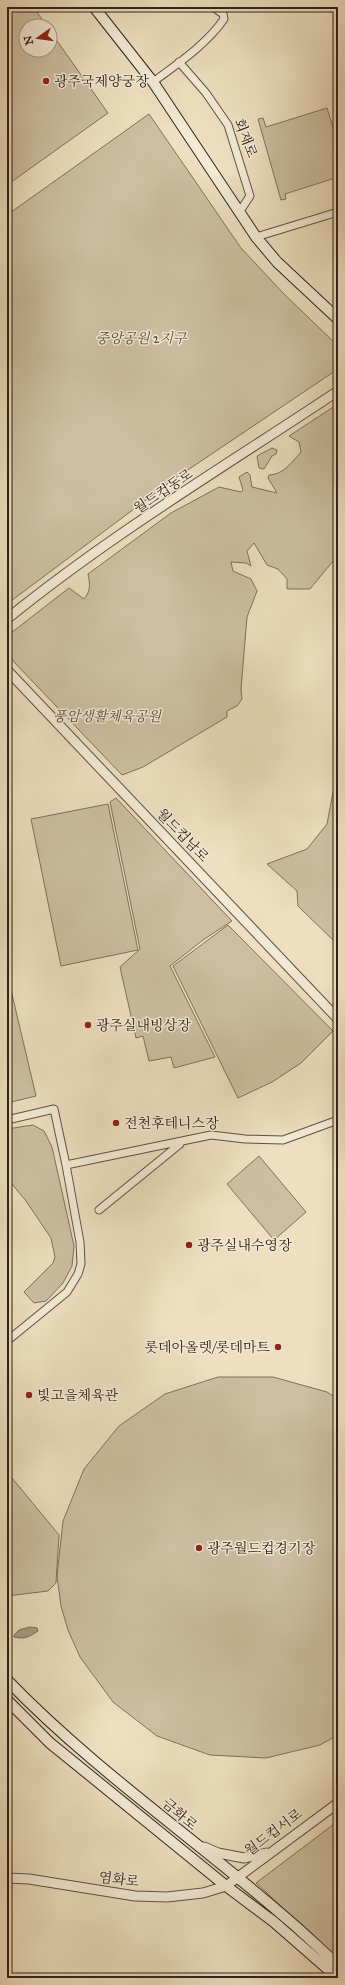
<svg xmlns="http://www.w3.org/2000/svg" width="345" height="1985" font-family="'IM FELL Great Primer','Noto Serif KR',serif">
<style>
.green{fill:#cdbfa3;stroke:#7f705e}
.water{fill:#ad9e87;stroke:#7b6c5b}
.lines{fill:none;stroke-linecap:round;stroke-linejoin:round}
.minor-casing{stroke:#605042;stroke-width:9}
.tertiary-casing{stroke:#605042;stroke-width:11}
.secondary-casing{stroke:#312019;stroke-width:12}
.minor{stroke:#f3ead5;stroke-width:7}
.tertiary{stroke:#f3ead5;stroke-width:9}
.secondary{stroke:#f3ead5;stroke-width:10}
.poi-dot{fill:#8f2418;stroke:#f3ead5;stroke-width:1.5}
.labels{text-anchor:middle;stroke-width:3;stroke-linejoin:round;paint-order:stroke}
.poi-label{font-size:14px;fill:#312019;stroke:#f3ead5;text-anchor:start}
.street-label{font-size:14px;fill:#312019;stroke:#f3ead5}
.park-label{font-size:14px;font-style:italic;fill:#58483c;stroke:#f3ead5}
</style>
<rect width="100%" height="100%" fill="#eddfbf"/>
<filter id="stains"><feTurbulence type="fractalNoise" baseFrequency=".005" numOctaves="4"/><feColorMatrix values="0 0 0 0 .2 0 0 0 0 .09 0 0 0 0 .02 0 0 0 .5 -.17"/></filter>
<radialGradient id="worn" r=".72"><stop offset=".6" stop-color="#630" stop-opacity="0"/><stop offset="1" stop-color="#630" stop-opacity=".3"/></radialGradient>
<path class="green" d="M 7,7 L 33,7 L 47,26 L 26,26 L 26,50 L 50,50 L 50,31 L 108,113 L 7,185 Z
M 327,108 L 338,143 L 338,177 L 285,194 L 286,199 L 281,200 L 258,119 L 263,118 L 266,127 Z
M 149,114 L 241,248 L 284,294 L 338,346 L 338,369 L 170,482 L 7,604 L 7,215 Z
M 338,404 L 338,555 L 310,589 L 287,589 L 287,579 L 278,569 L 267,565 L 254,543 L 247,551 L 251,566 L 246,563 L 231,562 L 233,571 L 251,579 L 257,591 L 247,617 L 241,689 L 242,699 L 237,706 L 227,711 L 227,717 L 143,767 L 122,775 L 14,662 C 8,651 5,644 11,633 L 69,588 L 84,599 C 91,591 90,584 88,574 L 171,513 L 219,487 L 241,492 L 243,490 L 239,477 L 247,472 L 250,475 L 252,487 L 277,493 L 268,478 L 269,475 C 283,475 292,462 301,452 L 299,442 L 289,436 Z
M 272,448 L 277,450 L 276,454 L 272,456 L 264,469 L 259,468 L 257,456 Z
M 338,766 L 338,945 L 298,906 L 297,891 L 267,864 L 307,849 L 327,824 Z
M 116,798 L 232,921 L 203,940 L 170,966 L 215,1057 L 174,1068 L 171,1057 L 149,1061 L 143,1036 L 136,1038 L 120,967 L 140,949 L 110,802 Z
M 108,804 L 138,950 L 61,966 L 31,819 Z
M 228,925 L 333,1031 L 301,1063 L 272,1082 L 238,1098 L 173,966 Z
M 7,973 L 36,1096 L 7,1103 Z
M 33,1125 L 44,1131 L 52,1147 L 74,1246 L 72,1266 L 63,1283 L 46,1301 L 34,1303 L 24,1292 L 53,1263 L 55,1257 L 51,1238 L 26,1201 L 7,1178 L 7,1129 Z
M 259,1156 L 306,1212 L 274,1240 L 227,1184 Z
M 218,1377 L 273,1377 L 327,1392 L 338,1399 L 338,1735 L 320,1745 L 266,1758 L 210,1755 L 157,1736 L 113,1702 L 80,1657 L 68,1630 L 61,1606 L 57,1576 L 63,1521 L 84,1469 L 119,1426 L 165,1394 Z
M 7,1472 L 59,1535 L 56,1583 L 48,1591 L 7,1596 Z
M 338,1821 L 338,1959 L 256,1883 Z"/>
<path class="water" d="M 30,1627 L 37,1628 L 38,1631 C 30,1636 25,1640 14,1637 L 14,1635 L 19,1630 Z"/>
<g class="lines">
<g class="minor-casing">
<path id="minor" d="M 179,62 L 206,93 L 228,125 L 250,196 L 240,211
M 153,82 C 177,64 206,45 224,19 L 223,14 L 213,7
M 256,237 L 338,212
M 7,1120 L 54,1109 L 66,1165 L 80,1242 L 81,1264 L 78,1274 L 67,1292 L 7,1341
M 66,1165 L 211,1135 L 245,1139 L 283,1140 L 338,1120
M 99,1210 L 180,1144"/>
</g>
<g class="tertiary-casing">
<path id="tertiary" d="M 7,619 C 110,535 227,465 338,391
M 7,670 L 338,1019
M 204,1847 L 218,1853 L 244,1858 L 267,1853
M 7,1878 L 29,1879 L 135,1896 L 167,1897 L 203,1893 L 226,1886 L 338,1803"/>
</g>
<g class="secondary-casing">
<path id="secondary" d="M 94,7 L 153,82 L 256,237 L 277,262 L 338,319
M 7,1680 C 92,1768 194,1838 286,1918 C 304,1933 321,1950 338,1965
M 7,1700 L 50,1743 L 226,1886 L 274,1922 L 338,1978"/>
</g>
<use href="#minor" class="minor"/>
<use href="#tertiary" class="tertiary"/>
<use href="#secondary" class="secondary"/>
</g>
<g class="poi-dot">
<circle cx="46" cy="81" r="4"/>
<circle cx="88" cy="1025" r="4"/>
<circle cx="116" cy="1123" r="4"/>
<circle cx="189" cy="1245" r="4"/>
<circle cx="278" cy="1347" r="4"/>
<circle cx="29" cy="1395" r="4"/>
<circle cx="199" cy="1548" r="4"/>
</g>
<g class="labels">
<g class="poi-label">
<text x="54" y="86">광주국제양궁장</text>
<text x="96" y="1030">광주실내빙상장</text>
<text x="124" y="1128">전천후테니스장</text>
<text x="197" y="1250">광주실내수영장</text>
<text x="270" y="1352" text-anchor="end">롯데아올렛/롯데마트</text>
<text x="37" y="1400">빛고을체육관</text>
<text x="207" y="1553">광주월드컵경기장</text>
</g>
<g class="street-label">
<text transform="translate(246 138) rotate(69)" y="5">회재로</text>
<text transform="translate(163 491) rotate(-34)" y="5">월드컵동로</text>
<text transform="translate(183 835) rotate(46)" y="5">월드컵남로</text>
<text transform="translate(180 1814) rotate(40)" y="5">금화로</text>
<text transform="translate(273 1832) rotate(-37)" y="5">월드컵서로</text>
<text transform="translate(119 1879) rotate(7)" y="5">염화로</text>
</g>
<g class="park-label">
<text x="141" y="343">중앙공원 2지구</text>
<text x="107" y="721">풍암생활체육공원</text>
</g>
</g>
<rect width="345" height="1985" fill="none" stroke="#eddfbf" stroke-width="24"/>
<rect x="8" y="8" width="329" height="1969" fill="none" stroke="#312019" stroke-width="2"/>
<rect x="12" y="12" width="321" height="1961" fill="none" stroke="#312019"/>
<g transform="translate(38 38) rotate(256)"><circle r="19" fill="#f3ead5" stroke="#a5998a"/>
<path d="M0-3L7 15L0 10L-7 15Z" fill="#8f2418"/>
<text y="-6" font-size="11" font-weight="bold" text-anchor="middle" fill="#312019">N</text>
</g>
<rect width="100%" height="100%" filter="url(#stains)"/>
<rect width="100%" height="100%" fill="url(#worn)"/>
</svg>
